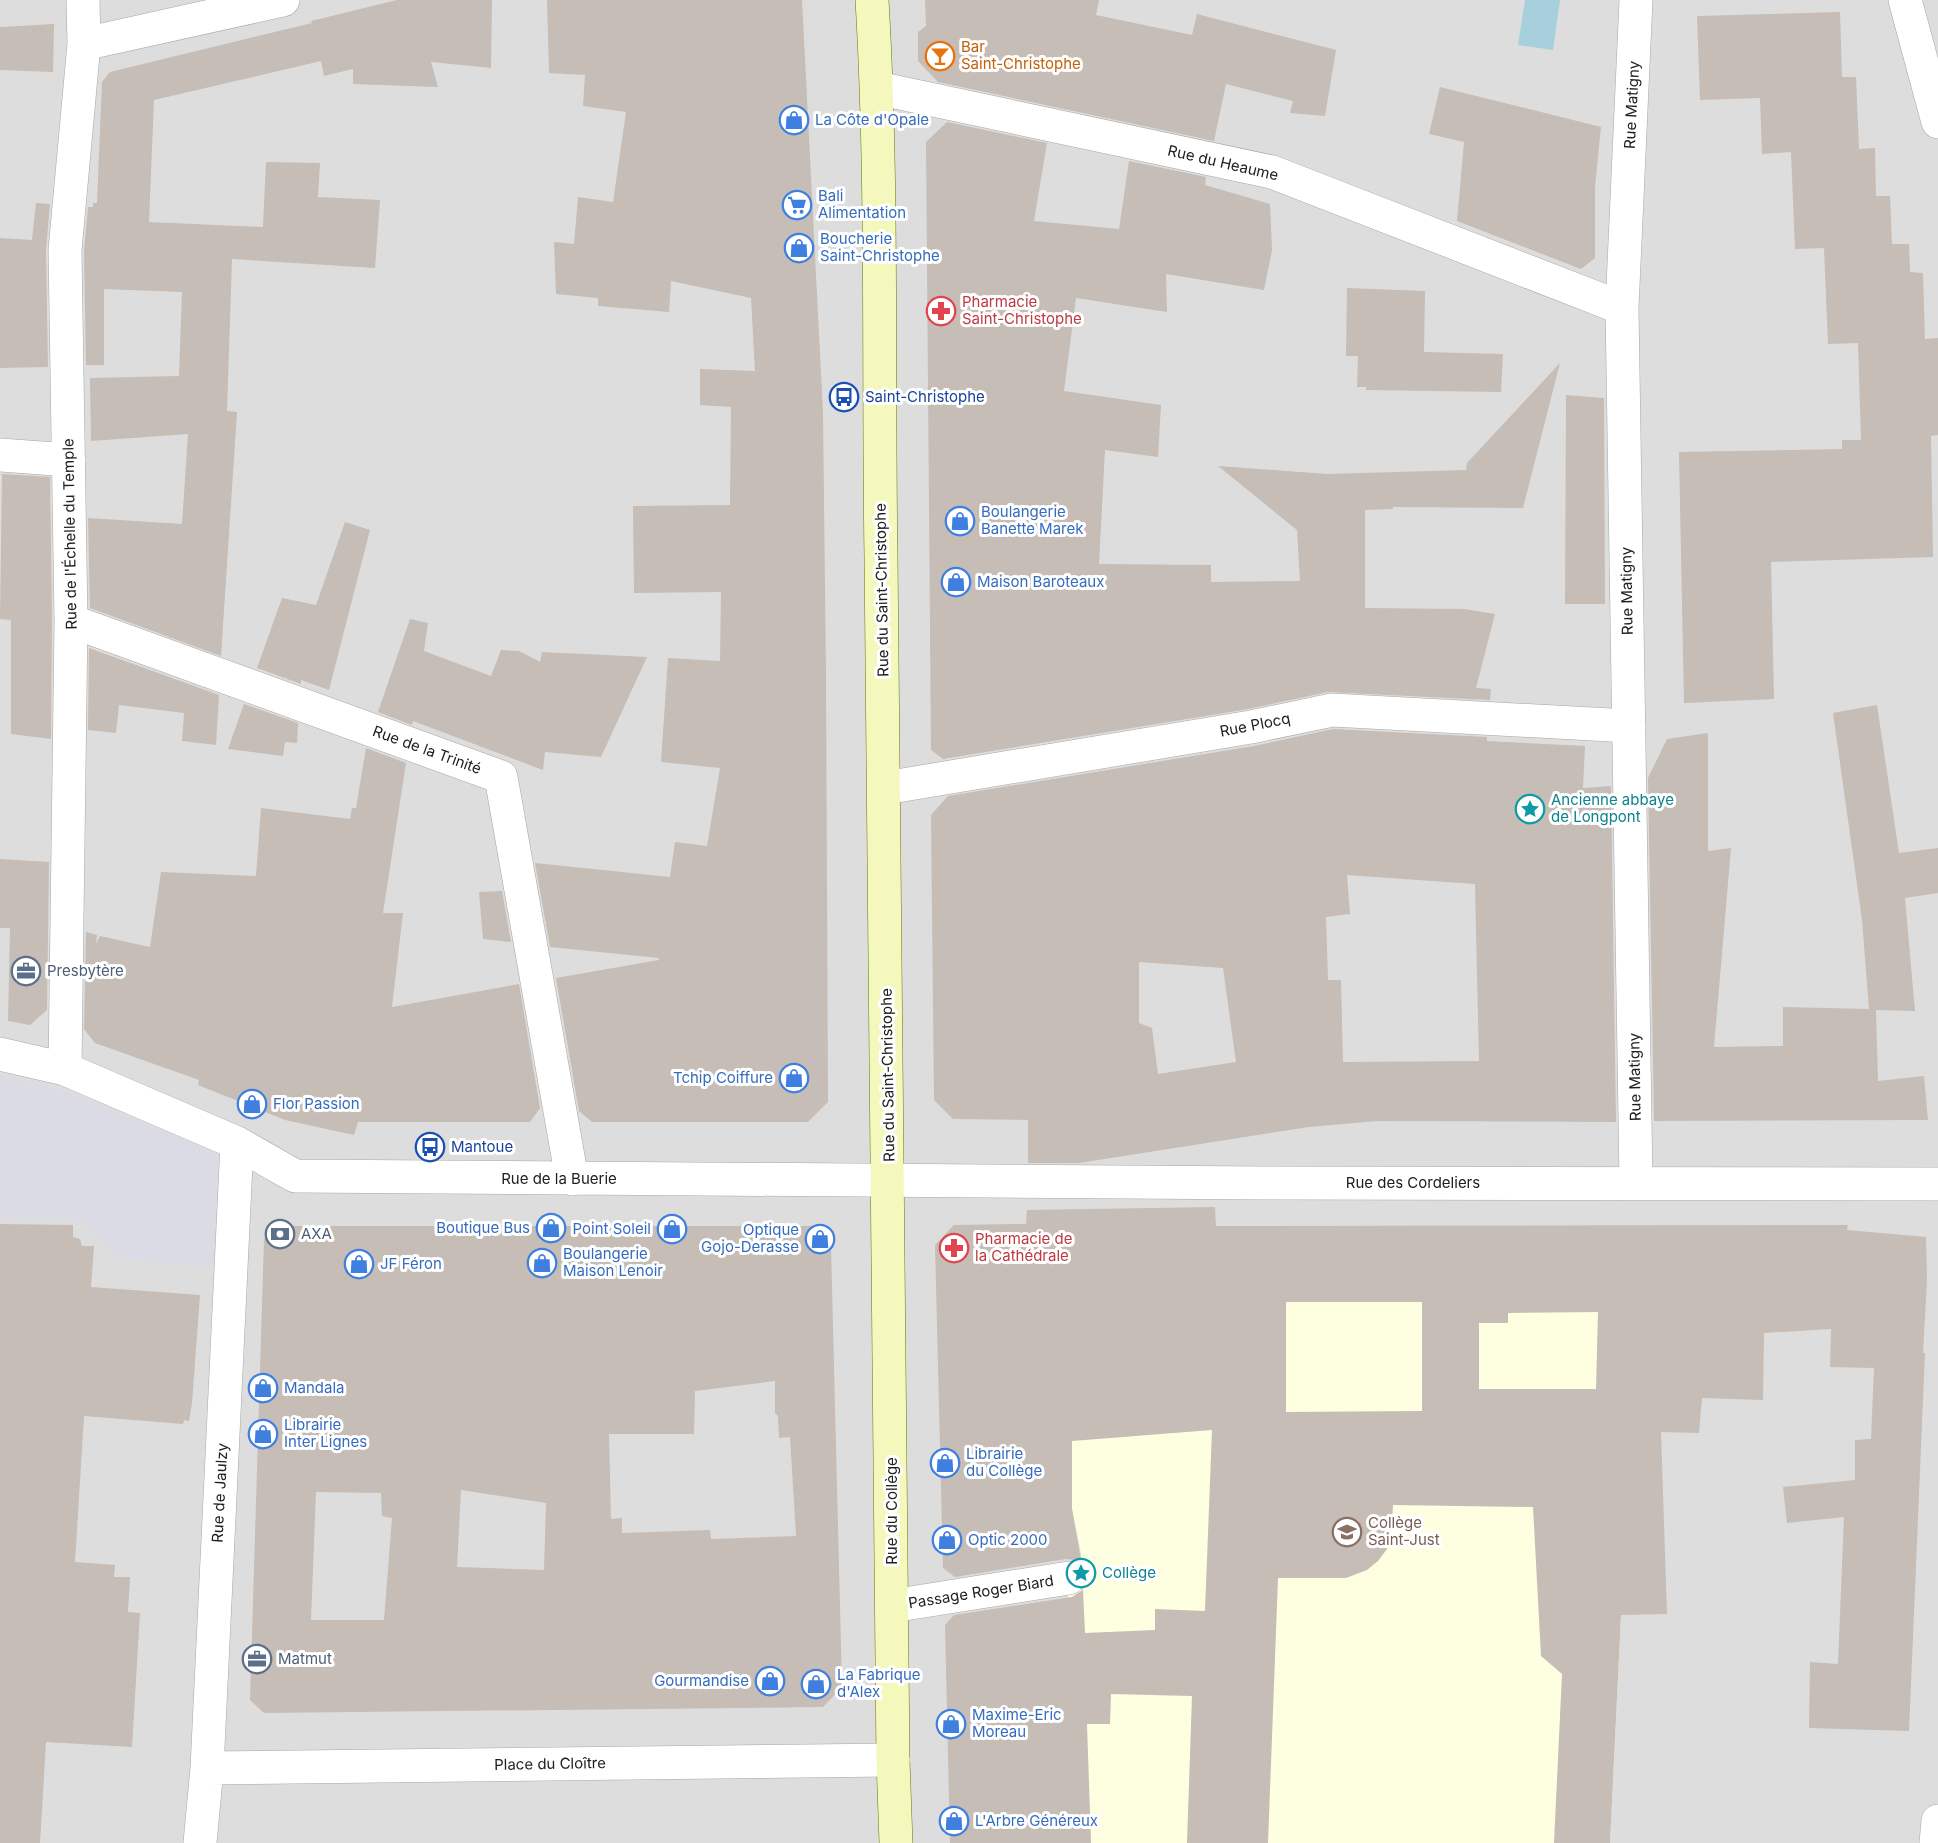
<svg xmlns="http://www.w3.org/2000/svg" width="1938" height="1843" font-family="Inter,sans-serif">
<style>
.residential{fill:#dedddd}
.education{fill:#fefee1}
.plaza{fill:#dbdbe6}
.water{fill:#a8cfdc}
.building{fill:#c5bdb6;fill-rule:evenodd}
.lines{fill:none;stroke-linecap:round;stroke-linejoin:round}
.street-casing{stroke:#a7a7a7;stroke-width:34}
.secondary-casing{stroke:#677608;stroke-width:34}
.street{stroke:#fff;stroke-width:33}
.secondary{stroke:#f4f8bd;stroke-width:33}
.labels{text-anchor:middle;stroke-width:6;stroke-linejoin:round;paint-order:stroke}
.food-label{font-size:15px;fill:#c56008;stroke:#fff;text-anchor:start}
.street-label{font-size:15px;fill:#202020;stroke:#fff}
.shop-label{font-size:15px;fill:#366cbe;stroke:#fff;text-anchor:start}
.health-label{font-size:15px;fill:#be3a42;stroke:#fff;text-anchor:start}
.transit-label{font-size:15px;fill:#164399;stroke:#fff;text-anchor:start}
.culture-label{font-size:15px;fill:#0d838f;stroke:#fff;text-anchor:start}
.service-label{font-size:15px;fill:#4e5e75;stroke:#fff;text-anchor:start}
.education-label{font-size:15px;fill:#785e54;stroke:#fff;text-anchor:start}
</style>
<rect width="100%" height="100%" fill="#f0ede7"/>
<path class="residential" d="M 0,0 L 1938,0 L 1938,1843 L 0,1843 Z"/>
<path class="education" d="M 1251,1226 L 1614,1226 L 1614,1429 L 1621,1615 L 1610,1843 L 1042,1843 L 1069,1652 L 1068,1592 L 1083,1590 L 1081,1554 L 1072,1509 L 1072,1428 Z"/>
<path class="plaza" d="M 0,1076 L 56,1089 L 216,1152 L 214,1267 L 117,1259 L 85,1221 L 0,1218 Z"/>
<path class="water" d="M 1525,0 L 1560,0 L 1553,50 L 1518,45 Z"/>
<path class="building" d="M 397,0 L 492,0 L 491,68 L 431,62 L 438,87 L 353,84 L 353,69 L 324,76 L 321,61 L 154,100 L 149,222 L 263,227 L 266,162 L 320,163 L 318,197 L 380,200 L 375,268 L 232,259 L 227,411 L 237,412 L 221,656 L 90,608 L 88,518 L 182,524 L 188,434 L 91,441 L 90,378 L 179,376 L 182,292 L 104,289 L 104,365 L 86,365 L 84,251 L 88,207 L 93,207 L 93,203 L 97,203 L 102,82 L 110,72 L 312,23 L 311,21 Z
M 547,0 L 802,0 L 823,412 L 826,677 L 828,1102 L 808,1122 L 592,1122 L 579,1111 L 556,978 L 659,960 L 659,958 L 550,947 L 535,863 L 670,877 L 675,842 L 707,846 L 720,768 L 661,762 L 668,658 L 720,661 L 721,592 L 634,593 L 633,506 L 730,505 L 731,407 L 700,405 L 700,369 L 755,371 L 751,298 L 671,281 L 669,312 L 598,306 L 598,298 L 556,294 L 554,242 L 574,244 L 578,197 L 613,202 L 626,112 L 583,106 L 585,75 L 549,73 Z
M 925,0 L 1099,0 L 1096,15 L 1192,35 L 1197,14 L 1336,50 L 1325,116 L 1290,113 L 1293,101 L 1226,84 L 1214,141 L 938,82 L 918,61 L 918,32 L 926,26 Z
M 1840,12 L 1842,77 L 1856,77 L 1859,149 L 1875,148 L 1876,196 L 1890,196 L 1892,244 L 1909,244 L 1910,272 L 1923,273 L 1925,339 L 1938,338 L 1938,435 L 1931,436 L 1933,557 L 1771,562 L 1774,699 L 1684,703 L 1679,452 L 1842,449 L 1842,440 L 1861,440 L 1858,343 L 1828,344 L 1824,248 L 1795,249 L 1791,152 L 1762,154 L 1760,98 L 1700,100 L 1697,16 Z
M 54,24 L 53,72 L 0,70 L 0,27 Z
M 1440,87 L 1601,127 L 1595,187 L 1595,258 L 1581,269 L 1457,221 L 1464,142 L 1429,134 Z
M 947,122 L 1047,143 L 1034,221 L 1119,229 L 1129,161 L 1206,177 L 1205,185 L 1270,204 L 1272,250 L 1264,290 L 1166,274 L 1167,312 L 1076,298 L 1064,391 L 1161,405 L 1158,457 L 1105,450 L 1099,564 L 1211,565 L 1211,582 L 1300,581 L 1297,530 L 1218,466 L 1327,474 L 1466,470 L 1467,463 L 1560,363 L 1523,508 L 1393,507 L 1393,509 L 1365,510 L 1365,608 L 1464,609 L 1495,614 L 1476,688 L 1491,689 L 1490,700 L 1328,692 L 1248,709 L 943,759 L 931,750 L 926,142 Z
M 36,203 L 50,204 L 46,250 L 48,367 L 0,368 L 0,238 L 32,240 Z
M 1347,288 L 1425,291 L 1424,352 L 1503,354 L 1501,392 L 1366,390 L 1366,387 L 1357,387 L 1358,356 L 1346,356 Z
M 1566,395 L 1604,398 L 1605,604 L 1565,604 Z
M 2,474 L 50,477 L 52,621 L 51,739 L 11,734 L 11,620 L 0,619 Z
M 345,522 L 370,530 L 329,690 L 301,680 L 301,684 L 257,668 L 282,598 L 316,605 Z
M 410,619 L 428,623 L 424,651 L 491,676 L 501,650 L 519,651 L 540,662 L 542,652 L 647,657 L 601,757 L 545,752 L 543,770 L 413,721 L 412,725 L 378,712 Z
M 89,648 L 219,695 L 216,745 L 182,741 L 184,713 L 119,705 L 116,733 L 88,730 Z
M 244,704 L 298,723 L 297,743 L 285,742 L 283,756 L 228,749 Z
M 1877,705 L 1899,853 L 1938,848 L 1938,893 L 1905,898 L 1915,1011 L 1876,1010 L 1878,1081 L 1924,1076 L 1928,1120 L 1654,1121 L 1648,778 L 1667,739 L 1708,733 L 1708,851 L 1731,848 L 1714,1047 L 1783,1046 L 1783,1007 L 1869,1009 L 1862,920 L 1833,713 Z
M 1333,729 L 1487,737 L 1487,741 L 1585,746 L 1583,788 L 1611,786 L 1616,1122 L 1377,1121 L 1309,1127 L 1079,1163 L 1028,1163 L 1028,1120 L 953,1119 L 934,1100 L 931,815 L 948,796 L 1254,746 ZM 1347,875 L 1475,884 L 1479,1061 L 1343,1062 L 1341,980 L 1328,980 L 1326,917 L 1350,914 ZM 1139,962 L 1223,968 L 1236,1062 L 1158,1074 L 1152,1028 L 1139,1023 Z
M 366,748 L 406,763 L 383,913 L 403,913 L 392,1007 L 519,984 L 540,1108 L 530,1122 L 358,1122 L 354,1135 L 285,1120 L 198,1085 L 199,1080 L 95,1043 L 84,1029 L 86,932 L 97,935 L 96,944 L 100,936 L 150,947 L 161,872 L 256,876 L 261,808 L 350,819 L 352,808 L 356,808 Z
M 0,859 L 49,862 L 47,1010 L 30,1025 L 8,1021 L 10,928 L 0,928 Z
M 502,891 L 511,942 L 483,939 L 479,892 Z
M 1215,1207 L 1216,1226 L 1848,1225 L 1847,1230 L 1926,1237 L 1927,1279 L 1923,1353 L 1925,1353 L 1909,1731 L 1809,1728 L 1810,1662 L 1838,1664 L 1844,1517 L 1787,1523 L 1783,1487 L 1855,1480 L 1855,1440 L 1871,1439 L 1874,1368 L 1830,1367 L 1831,1329 L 1764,1333 L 1763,1400 L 1702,1398 L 1699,1433 L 1661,1432 L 1667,1614 L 1621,1615 L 1610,1843 L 1554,1843 L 1562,1674 L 1541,1656 L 1533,1507 L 1393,1505 L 1391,1535 L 1387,1549 L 1378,1561 L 1367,1570 L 1346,1578 L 1278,1578 L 1268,1843 L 1187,1843 L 1192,1696 L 1111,1694 L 1110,1724 L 1087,1724 L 1091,1843 L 950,1843 L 945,1625 L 954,1615 L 1072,1597 L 1083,1590 L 1085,1633 L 1155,1630 L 1155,1609 L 1205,1611 L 1212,1430 L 1072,1441 L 1072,1509 L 1082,1565 L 1075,1560 L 1066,1559 L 955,1577 L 943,1568 L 935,1245 L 954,1225 L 1026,1224 L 1027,1210 ZM 1286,1302 L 1422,1302 L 1422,1411 L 1286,1412 ZM 1598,1312 L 1596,1389 L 1479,1389 L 1479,1323 L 1508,1323 L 1508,1313 Z
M 0,1224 L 73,1225 L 73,1237 L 80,1239 L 82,1246 L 94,1246 L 91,1287 L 200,1295 L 192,1403 L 189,1421 L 184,1420 L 183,1424 L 84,1416 L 75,1562 L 115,1565 L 114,1577 L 130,1577 L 128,1612 L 140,1613 L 132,1747 L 46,1742 L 40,1843 L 0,1843 Z
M 277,1226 L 812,1226 L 831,1246 L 842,1687 L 823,1707 L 264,1713 L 250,1700 L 264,1239 ZM 775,1381 L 775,1413 L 778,1416 L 779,1438 L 790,1437 L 796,1536 L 711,1539 L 710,1530 L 622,1533 L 622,1518 L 611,1519 L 609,1434 L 694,1434 L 695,1391 ZM 461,1490 L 546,1503 L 544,1570 L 457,1567 ZM 316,1492 L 381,1493 L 382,1516 L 392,1518 L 384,1620 L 311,1620 Z"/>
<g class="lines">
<g class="street-casing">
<path id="street" d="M 1636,0 L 1622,308 L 1636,1182
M 1905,0 L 1938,122
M 84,44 L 283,0
M 877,88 L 1272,172 L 1622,308
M 0,455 L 69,460
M 71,621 L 501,777 L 572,1179
M 885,788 L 1251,727 L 1332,710 L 1629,726
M 0,1054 L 65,1069 L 237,1143 L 295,1176 L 1265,1183 L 1938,1184
M 65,1069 L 71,621 L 65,250 L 84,44 L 83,0
M 892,1606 L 1069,1578
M 207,1768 L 893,1760
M 200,1843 L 207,1768 L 237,1143
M 1936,1843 L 1938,1821"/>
</g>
<g class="secondary-casing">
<path id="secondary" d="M 872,0 C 883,185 878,372 881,557 C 887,958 891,1359 893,1760 L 896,1843"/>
</g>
<use href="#street" class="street"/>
<use href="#secondary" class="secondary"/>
</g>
<defs>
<g id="bar-ring" transform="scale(1.5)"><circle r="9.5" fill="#fff" stroke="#e8710a" stroke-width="1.5"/><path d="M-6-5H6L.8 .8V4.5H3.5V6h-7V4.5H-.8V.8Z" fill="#e8710a"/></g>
<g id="shop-ring" transform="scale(1.5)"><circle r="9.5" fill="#fff" stroke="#3f7fe0" stroke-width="1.5"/><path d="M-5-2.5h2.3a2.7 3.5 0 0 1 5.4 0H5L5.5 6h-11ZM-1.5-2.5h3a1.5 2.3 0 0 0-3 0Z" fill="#3f7fe0"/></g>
<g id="supermarket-ring" transform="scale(1.5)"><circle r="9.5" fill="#fff" stroke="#3f7fe0" stroke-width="1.5"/><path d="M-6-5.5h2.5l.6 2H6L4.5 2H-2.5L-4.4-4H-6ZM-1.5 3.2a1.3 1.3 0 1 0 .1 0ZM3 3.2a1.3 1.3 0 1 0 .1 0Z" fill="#3f7fe0"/></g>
<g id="pharmacy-ring" transform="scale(1.5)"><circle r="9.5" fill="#fff" stroke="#e0444e" stroke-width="1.5"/><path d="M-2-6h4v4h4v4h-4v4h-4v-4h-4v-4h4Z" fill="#e0444e"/></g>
<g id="bus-ring" transform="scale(1.5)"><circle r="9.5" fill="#fff" stroke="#1a4fb4" stroke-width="1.5"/><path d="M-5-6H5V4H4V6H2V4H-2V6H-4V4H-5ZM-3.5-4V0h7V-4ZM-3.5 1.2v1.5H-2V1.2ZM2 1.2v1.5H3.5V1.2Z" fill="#1a4fb4"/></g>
<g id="sight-ring" transform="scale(1.5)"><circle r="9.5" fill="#fff" stroke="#0f9aa8" stroke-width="1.5"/><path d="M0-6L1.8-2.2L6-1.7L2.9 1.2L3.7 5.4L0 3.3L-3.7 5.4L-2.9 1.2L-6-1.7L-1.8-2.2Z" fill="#0f9aa8"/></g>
<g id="office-ring" transform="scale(1.5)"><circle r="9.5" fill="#fff" stroke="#5c6f8a" stroke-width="1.5"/><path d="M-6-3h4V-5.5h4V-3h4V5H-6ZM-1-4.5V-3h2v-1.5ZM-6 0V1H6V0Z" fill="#5c6f8a"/></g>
<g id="bank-ring" transform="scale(1.5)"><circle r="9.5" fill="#fff" stroke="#5c6f8a" stroke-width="1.5"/><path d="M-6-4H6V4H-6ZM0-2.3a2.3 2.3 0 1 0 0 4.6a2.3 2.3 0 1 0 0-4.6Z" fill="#5c6f8a"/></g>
<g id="school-ring" transform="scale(1.5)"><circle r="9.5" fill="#fff" stroke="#8d6e63" stroke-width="1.5"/><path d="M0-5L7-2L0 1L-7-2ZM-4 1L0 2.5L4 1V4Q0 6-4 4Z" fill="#8d6e63"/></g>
</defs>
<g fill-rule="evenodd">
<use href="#bar-ring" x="940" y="56"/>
<use href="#shop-ring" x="794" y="120"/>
<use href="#supermarket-ring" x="797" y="205"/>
<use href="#shop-ring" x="799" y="248"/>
<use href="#pharmacy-ring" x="941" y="311"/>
<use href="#bus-ring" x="844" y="397"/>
<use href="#shop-ring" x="960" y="521"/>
<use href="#shop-ring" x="956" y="582"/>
<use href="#sight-ring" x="1530" y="809"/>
<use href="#office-ring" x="26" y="971"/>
<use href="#shop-ring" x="794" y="1078"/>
<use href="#shop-ring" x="252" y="1104"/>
<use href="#bus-ring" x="430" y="1147"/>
<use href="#shop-ring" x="551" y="1228"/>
<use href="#shop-ring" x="672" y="1229"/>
<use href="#bank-ring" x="280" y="1234"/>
<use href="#shop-ring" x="820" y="1239"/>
<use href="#pharmacy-ring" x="954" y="1248"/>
<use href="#shop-ring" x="542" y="1263"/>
<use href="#shop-ring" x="359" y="1264"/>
<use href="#shop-ring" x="263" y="1388"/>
<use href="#shop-ring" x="263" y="1434"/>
<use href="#shop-ring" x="945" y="1463"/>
<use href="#school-ring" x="1347" y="1532"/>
<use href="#shop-ring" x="947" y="1540"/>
<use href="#sight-ring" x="1081" y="1573"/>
<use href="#office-ring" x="257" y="1659"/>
<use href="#shop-ring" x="770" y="1681"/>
<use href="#shop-ring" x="816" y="1684"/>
<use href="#shop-ring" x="951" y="1724"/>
<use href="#shop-ring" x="954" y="1821"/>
</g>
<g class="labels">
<g class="food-label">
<text x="961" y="52">Bar<tspan x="961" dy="17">Saint-Christophe</tspan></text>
</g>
<g class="street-label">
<text transform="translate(1632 105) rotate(-87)" y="5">Rue Matigny</text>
<text transform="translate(1223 163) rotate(13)" y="5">Rue du Heaume</text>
<text transform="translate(70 534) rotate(-91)" y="5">Rue de l'Échelle du Temple</text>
<text transform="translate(882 590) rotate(-91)" y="5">Rue du Saint-Christophe</text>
<text transform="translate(1627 591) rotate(-91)" y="5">Rue Matigny</text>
<text transform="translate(1255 725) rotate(-11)" y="5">Rue Plocq</text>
<text transform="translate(427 750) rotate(20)" y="5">Rue de la Trinité</text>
<text transform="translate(888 1075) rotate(-91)" y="5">Rue du Saint-Christophe</text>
<text transform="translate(1635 1077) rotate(-91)" y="5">Rue Matigny</text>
<text x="559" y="1184">Rue de la Buerie</text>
<text x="1413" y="1188">Rue des Cordeliers</text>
<text transform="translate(220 1493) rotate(-87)" y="5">Rue de Jaulzy</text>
<text transform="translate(892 1511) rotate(-90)" y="5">Rue du Collège</text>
<text transform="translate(981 1592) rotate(-9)" y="5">Passage Roger Biard</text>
<text transform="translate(550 1764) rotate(-1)" y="5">Place du Cloître</text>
</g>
<g class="shop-label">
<text x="815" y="125">La Côte d'Opale</text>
<text x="818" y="201">Bali<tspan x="818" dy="17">Alimentation</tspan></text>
<text x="820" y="244">Boucherie<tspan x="820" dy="17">Saint-Christophe</tspan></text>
<text x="981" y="517">Boulangerie<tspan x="981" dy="17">Banette Marek</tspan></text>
<text x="977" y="587">Maison Baroteaux</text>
<text x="773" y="1083" text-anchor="end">Tchip Coiffure</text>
<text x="273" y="1109">Flor Passion</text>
<text x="530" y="1233" text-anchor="end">Boutique Bus</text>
<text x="651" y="1234" text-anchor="end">Point Soleil</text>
<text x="799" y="1235" text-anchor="end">Optique<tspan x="799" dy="17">Gojo-Derasse</tspan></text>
<text x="563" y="1259">Boulangerie<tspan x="563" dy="17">Maison Lenoir</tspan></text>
<text x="380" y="1269">JF Féron</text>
<text x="284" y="1393">Mandala</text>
<text x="284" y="1430">Librairie<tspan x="284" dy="17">Inter Lignes</tspan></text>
<text x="966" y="1459">Librairie<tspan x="966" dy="17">du Collège</tspan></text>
<text x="968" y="1545">Optic 2000</text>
<text x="837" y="1680">La Fabrique<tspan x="837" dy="17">d'Alex</tspan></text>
<text x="749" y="1686" text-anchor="end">Gourmandise</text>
<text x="972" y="1720">Maxime-Eric<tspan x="972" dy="17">Moreau</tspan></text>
<text x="975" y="1826">L'Arbre Généreux</text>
</g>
<g class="health-label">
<text x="962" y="307">Pharmacie<tspan x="962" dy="17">Saint-Christophe</tspan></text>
<text x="975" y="1244">Pharmacie de<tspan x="975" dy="17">la Cathédrale</tspan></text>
</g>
<g class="transit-label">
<text x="865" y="402">Saint-Christophe</text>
<text x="451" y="1152">Mantoue</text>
</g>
<g class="culture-label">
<text x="1551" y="805">Ancienne abbaye<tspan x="1551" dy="17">de Longpont</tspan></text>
<text x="1102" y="1578">Collège</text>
</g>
<g class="service-label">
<text x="47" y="976">Presbytère</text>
<text x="301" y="1239">AXA</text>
<text x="278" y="1664">Matmut</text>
</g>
<g class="education-label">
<text x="1368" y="1528">Collège<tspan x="1368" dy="17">Saint-Just</tspan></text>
</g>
</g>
</svg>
